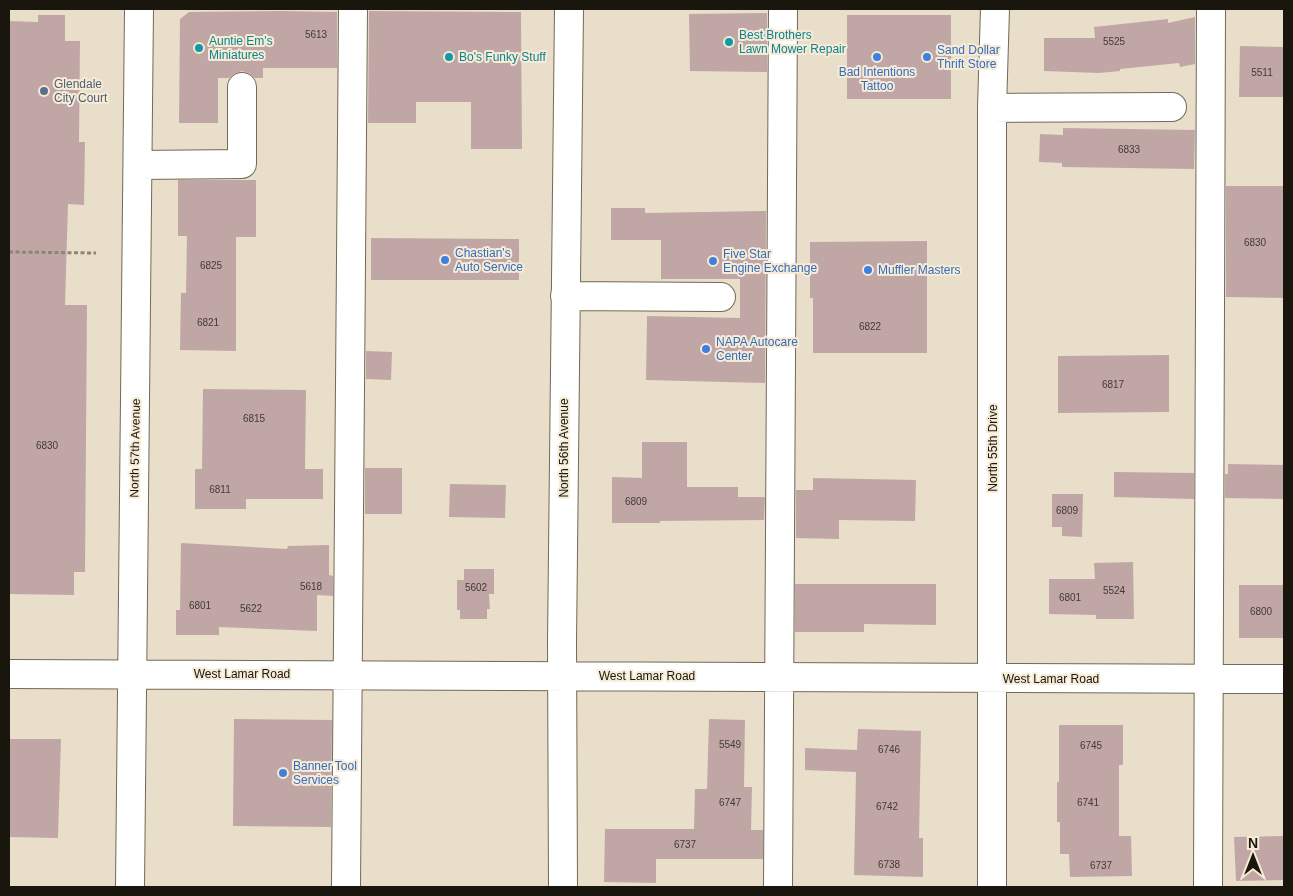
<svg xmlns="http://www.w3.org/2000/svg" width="1293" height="896" font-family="Helvetica,sans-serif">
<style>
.building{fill:#c0a7a6}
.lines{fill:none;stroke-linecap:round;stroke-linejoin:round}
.minor-casing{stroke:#726957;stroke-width:30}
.path{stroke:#8d8676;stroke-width:3;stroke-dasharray:4 2.5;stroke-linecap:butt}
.minor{stroke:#fff;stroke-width:28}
.culture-dot{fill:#0f9aa8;stroke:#f6ebd6;stroke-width:2}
.shop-dot{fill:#3f7fe0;stroke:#f6ebd6;stroke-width:2}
.service-dot{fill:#5c6f8a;stroke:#f6ebd6;stroke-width:2}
.labels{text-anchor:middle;stroke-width:4;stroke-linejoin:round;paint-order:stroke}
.number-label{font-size:10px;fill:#433a34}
.culture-label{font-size:12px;fill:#0d838f;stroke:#f6ebd6;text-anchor:start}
.shop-label{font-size:12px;fill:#366cbe;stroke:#f6ebd6;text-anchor:start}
.service-label{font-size:12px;fill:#4e5e75;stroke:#f6ebd6;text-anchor:start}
.street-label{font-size:12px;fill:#19160e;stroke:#f6ebd6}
</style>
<rect width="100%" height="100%" fill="#e8dec9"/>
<path class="building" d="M 282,11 L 337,12 L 337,68 L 263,68 L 263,78 L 255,78 L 249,73 L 242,71 L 235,73 L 229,78 L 218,78 L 218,123 L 179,123 L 180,19 L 189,12 Z
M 369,11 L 521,12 L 522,149 L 471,149 L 471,102 L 416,102 L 416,123 L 368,123 Z
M 767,13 L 767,72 L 690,71 L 689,14 Z
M 38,15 L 65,15 L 65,41 L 80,41 L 79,142 L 85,142 L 84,205 L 68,204 L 65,305 L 87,305 L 85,572 L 74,572 L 74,595 L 9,594 L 9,21 L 38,22 Z
M 847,15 L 951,15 L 951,99 L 847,99 Z
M 1195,17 L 1195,64 L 1180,67 L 1179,63 L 1120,69 L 1120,71 L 1099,73 L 1044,71 L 1044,38 L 1095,38 L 1094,27 L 1168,19 L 1168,23 Z
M 1240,46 L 1284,47 L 1284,97 L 1239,97 Z
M 1063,128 L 1195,130 L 1194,169 L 1062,167 L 1062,163 L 1039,162 L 1040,134 L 1063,135 Z
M 178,180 L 256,180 L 256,237 L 236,237 L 236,351 L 180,350 L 181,293 L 186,293 L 187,236 L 178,236 Z
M 1226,186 L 1284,186 L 1284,298 L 1226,297 Z
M 611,208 L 645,208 L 645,213 L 766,211 L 765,383 L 646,380 L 647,316 L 740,318 L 740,279 L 661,279 L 661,240 L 611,240 Z
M 371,238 L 519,239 L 519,280 L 371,280 Z
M 927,241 L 927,353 L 813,353 L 813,298 L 810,298 L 810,242 Z
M 366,351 L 392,352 L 391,380 L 366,379 Z
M 1169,355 L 1169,412 L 1058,413 L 1058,356 Z
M 203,389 L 306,390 L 305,469 L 323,469 L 323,499 L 246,499 L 246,509 L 195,509 L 195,469 L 202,469 Z
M 642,442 L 687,442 L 687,487 L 738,487 L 738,497 L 765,497 L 764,520 L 660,521 L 660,523 L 612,523 L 612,477 L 642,478 Z
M 1228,464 L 1284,465 L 1284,499 L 1225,498 L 1225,474 L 1228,474 Z
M 365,468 L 402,468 L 402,514 L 365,514 Z
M 1114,472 L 1194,473 L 1194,499 L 1114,497 Z
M 813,478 L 916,480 L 915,521 L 839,520 L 839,539 L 796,538 L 796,490 L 813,490 Z
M 450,484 L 506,485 L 505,518 L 449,517 Z
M 1052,494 L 1083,494 L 1082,537 L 1062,536 L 1062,527 L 1052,527 Z
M 181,543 L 287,549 L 288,546 L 329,545 L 329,575 L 333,576 L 333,596 L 317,595 L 317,631 L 219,627 L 219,635 L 176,635 L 176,610 L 180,610 Z
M 1133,562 L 1134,619 L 1096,619 L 1096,615 L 1049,614 L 1049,579 L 1095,579 L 1094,563 Z
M 464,569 L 494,569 L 494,594 L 489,594 L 490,609 L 487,609 L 487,619 L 460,619 L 460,610 L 457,610 L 457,580 L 464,580 Z
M 795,584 L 936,584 L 936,625 L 864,624 L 864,632 L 795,632 Z
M 1239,585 L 1284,585 L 1284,638 L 1239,638 Z
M 234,719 L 332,720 L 331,827 L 233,826 Z
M 709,719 L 745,720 L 744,787 L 752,787 L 751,830 L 763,830 L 763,859 L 656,859 L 656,883 L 604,882 L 605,829 L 694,829 L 695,789 L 707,789 Z
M 1059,725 L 1123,725 L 1123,765 L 1119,765 L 1119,836 L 1131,836 L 1132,876 L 1070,877 L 1069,854 L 1060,854 L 1060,822 L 1057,822 L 1057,782 L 1059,782 Z
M 858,729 L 921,731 L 919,838 L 923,838 L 923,877 L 854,875 L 856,772 L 805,770 L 805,748 L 857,750 Z
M 9,739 L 61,739 L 58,838 L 9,837 Z
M 1284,836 L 1284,880 L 1236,881 L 1234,837 Z"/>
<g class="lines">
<g class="minor-casing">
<path id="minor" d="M 992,108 L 1172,107
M 138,165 L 242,164 L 242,87
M 565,296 L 721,297
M 9,674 L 1284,679
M 130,887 L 139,9
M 346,887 L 353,9
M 563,887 L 562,642 L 569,9
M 778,887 L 783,9
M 992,887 L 992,108 L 995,9
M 1208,887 L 1211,9"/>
</g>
<path class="path" d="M 9,252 L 96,253"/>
<use href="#minor" class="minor"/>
</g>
<g class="culture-dot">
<circle cx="729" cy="42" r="5"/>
<circle cx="199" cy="48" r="5"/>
<circle cx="449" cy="57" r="5"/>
</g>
<g class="shop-dot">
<circle cx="877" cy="57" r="5"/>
<circle cx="927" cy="57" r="5"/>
<circle cx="445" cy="260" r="5"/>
<circle cx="713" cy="261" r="5"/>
<circle cx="868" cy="270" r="5"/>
<circle cx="706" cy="349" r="5"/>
<circle cx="283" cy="773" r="5"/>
</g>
<circle class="service-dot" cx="44" cy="91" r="5"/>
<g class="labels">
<g class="number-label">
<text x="316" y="38">5613</text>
<text x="1114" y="45">5525</text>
<text x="1262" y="76">5511</text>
<text x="1129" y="153">6833</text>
<text x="1255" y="246">6830</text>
<text x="211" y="269">6825</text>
<text x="208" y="326">6821</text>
<text x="870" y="330">6822</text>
<text x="1113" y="388">6817</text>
<text x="254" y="422">6815</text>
<text x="47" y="449">6830</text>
<text x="220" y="493">6811</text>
<text x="636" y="505">6809</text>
<text x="1067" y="514">6809</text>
<text x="311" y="590">5618</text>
<text x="476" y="591">5602</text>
<text x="1114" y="594">5524</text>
<text x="1070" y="601">6801</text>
<text x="200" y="609">6801</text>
<text x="251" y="612">5622</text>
<text x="1261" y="615">6800</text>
<text x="730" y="748">5549</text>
<text x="1091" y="749">6745</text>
<text x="889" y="753">6746</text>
<text x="730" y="806">6747</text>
<text x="1088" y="806">6741</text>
<text x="887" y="810">6742</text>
<text x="685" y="848">6737</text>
<text x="889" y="868">6738</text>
<text x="1101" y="869">6737</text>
</g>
<g class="culture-label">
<text x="739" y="39">Best Brothers<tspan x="739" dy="14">Lawn Mower Repair</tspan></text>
<text x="209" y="45">Auntie Em's<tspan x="209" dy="14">Miniatures</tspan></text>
<text x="459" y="61">Bo's Funky Stuff</text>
</g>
<g class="shop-label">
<text x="937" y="54">Sand Dollar<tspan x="937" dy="14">Thrift Store</tspan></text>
<text x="877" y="76" text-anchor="middle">Bad Intentions<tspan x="877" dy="14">Tattoo</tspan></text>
<text x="455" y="257">Chastian's<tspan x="455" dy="14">Auto Service</tspan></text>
<text x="723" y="258">Five Star<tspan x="723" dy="14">Engine Exchange</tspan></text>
<text x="878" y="274">Muffler Masters</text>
<text x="716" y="346">NAPA Autocare<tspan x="716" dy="14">Center</tspan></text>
<text x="293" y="770">Banner Tool<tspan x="293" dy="14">Services</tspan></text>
</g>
<g class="service-label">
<text x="54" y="88">Glendale<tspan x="54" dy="14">City Court</tspan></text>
</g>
<g class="street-label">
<text transform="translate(135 448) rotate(-89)" y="4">North 57th Avenue</text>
<text transform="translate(564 448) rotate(-90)" y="4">North 56th Avenue</text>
<text transform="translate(993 448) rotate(-90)" y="4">North 55th Drive</text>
<text x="242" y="678">West Lamar Road</text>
<text x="647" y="680">West Lamar Road</text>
<text x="1051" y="683">West Lamar Road</text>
</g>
</g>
<rect width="1293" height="896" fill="none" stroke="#19160e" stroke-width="20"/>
<g transform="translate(1253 856)" stroke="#f6ebd6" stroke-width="4" paint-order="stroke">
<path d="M0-4L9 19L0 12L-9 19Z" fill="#19160e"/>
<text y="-8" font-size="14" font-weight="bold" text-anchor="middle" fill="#19160e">N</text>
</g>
</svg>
